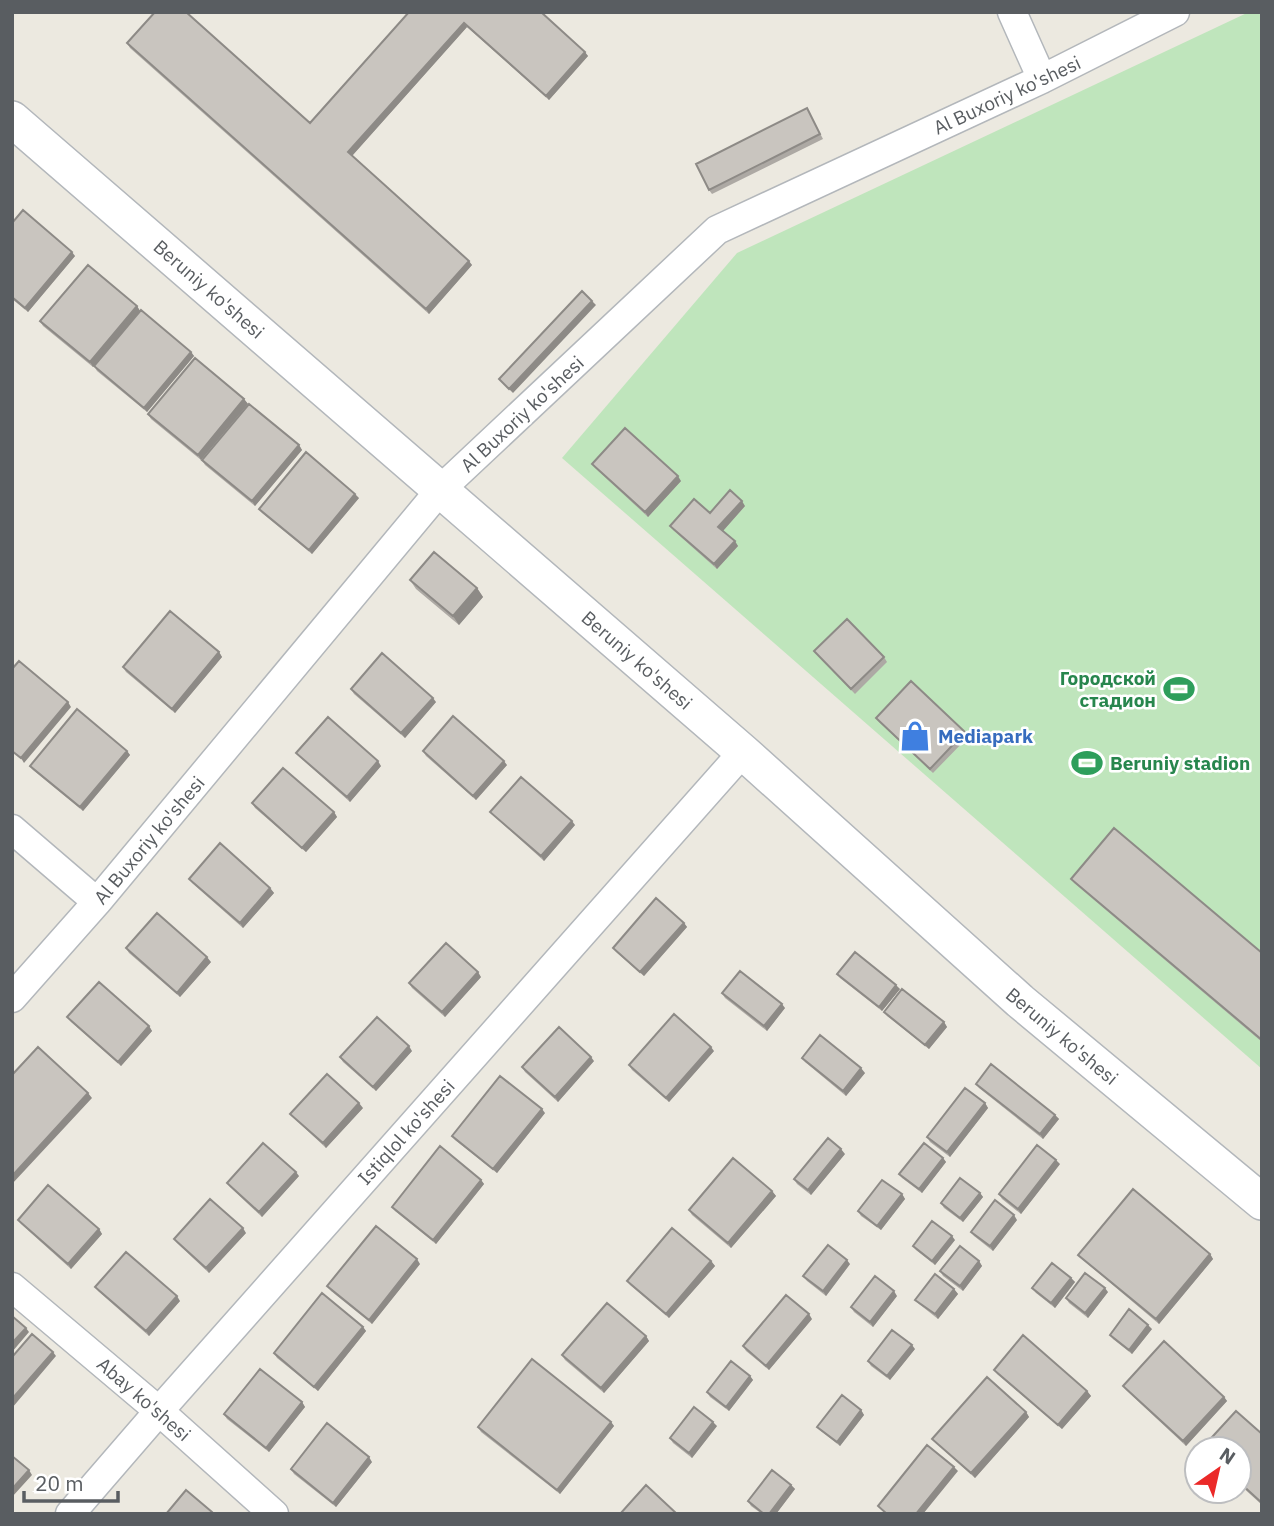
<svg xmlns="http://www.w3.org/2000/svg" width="1274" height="1526" font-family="'IBM Plex Sans',sans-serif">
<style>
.green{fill:#bfe5bc}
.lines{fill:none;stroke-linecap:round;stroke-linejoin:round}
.minor-casing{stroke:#b3b7bb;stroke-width:31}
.tertiary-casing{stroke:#b3b7bb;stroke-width:38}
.minor{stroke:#fff;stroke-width:28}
.tertiary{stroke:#fff;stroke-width:35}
.wall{fill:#ada9a4}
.shaded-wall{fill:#8d8a86}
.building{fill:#c9c5bf;stroke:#8d8a86;stroke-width:2}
.labels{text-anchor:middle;stroke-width:5;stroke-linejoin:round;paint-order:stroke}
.street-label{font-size:19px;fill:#595d61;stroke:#fff}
.leisure-label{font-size:19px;font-weight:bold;fill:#27864d;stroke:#fff;text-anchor:end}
.shop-label{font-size:19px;font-weight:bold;fill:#366cbe;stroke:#fff;text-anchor:start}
</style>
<rect width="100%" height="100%" fill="#ece9e0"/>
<path class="green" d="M 1249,12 L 1262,12 L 1262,1069 L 562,458 L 737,253 Z"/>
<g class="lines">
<g class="minor-casing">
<path id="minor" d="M 1012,12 L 1042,79
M 12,829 L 97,902
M 12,998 L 97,902 L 441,489 L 717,230 L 1042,79 L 1175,12
M 12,1287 L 159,1411 L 274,1514
M 70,1514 L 159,1411 L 743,752"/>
</g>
<g class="tertiary-casing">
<path id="tertiary" d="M 12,119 L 743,752 L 1020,1001 L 1262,1202"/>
</g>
<use href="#minor" class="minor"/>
<use href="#tertiary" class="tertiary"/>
</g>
<path class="wall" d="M 409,12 L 541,12 L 588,56 L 549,100 L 467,27 L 352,156 L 472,265 L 429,314 L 130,48 L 127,43 L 310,123 Z
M 807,108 L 823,139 L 712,194 L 709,190 Z
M 12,223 L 75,256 L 28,312 L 12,299 Z
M 137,306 L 140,311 L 93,367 L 43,326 L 40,321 Z
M 191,352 L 194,356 L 147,412 L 97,371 L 94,366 Z
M 244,399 L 248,404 L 201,460 L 151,419 L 148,414 Z
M 299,445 L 302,450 L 255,506 L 205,465 L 202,460 Z
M 592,464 L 681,481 L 648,517 L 595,468 Z
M 359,498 L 312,554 L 262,513 L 259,509 Z
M 745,506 L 723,531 L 738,546 L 717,569 L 673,530 L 670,526 L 710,513 Z
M 410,580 L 477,588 L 483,597 L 459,625 L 416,589 Z
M 814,651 L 884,657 L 887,662 L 855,694 Z
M 219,652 L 222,657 L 175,713 L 126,672 L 123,667 Z
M 351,689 L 436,702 L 405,738 L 354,694 Z
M 876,718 L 965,732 L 968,737 L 933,773 L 879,722 Z
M 127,751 L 130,755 L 83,811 L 33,770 L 30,766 Z
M 423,751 L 507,765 L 476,800 L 426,756 Z
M 296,753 L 381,766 L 350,802 L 300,757 Z
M 252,803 L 334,812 L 337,817 L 306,852 L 255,808 Z
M 490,812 L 575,825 L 544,861 L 494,816 Z
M 189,879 L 270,888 L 274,893 L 243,928 L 192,883 Z
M 1071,879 L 1262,953 L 1262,1042 L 1074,883 Z
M 684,923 L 687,927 L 644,976 L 616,952 L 613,948 Z
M 126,948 L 211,962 L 180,997 L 129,953 Z
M 837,974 L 900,989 L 882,1011 L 840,978 Z
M 481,977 L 445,1017 L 412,988 L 409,983 Z
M 722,993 L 785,1008 L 767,1031 L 725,998 Z
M 884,1012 L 944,1022 L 947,1027 L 929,1049 L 887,1016 Z
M 67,1017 L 149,1026 L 152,1031 L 121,1066 L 71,1022 Z
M 412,1051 L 376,1091 L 343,1062 L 340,1057 Z
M 714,1051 L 669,1102 L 632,1070 L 629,1065 Z
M 802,1058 L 865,1073 L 846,1096 L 805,1062 Z
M 594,1061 L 558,1102 L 525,1072 L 522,1067 Z
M 976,1084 L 1055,1115 L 1059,1119 L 1043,1139 L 979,1088 Z
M 985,1103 L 988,1108 L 950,1157 L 930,1142 L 927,1137 Z
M 363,1108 L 326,1148 L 294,1118 L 290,1114 Z
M 545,1113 L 497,1173 L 455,1140 L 452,1136 Z
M 845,1154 L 811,1195 L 797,1184 L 794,1179 Z
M 943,1158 L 946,1162 L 922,1193 L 902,1178 L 899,1174 Z
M 1060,1164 L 1021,1214 L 1002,1199 L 999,1194 Z
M 299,1176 L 262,1217 L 230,1187 L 227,1183 Z
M 481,1180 L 484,1184 L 436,1244 L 395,1211 L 392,1207 Z
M 772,1191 L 776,1196 L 731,1248 L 692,1215 L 689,1210 Z
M 980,1193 L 983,1197 L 963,1222 L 944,1208 L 941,1203 Z
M 902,1194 L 905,1199 L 881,1230 L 861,1216 L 858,1211 Z
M 18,1220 L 99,1229 L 102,1234 L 71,1269 L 21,1224 Z
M 1017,1220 L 993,1251 L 974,1236 L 971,1232 Z
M 246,1233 L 209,1273 L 177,1243 L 174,1239 Z
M 955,1240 L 935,1265 L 916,1250 L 913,1246 Z
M 1210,1254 L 1213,1259 L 1159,1324 L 1082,1259 L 1078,1255 Z
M 711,1261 L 715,1266 L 669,1318 L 630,1285 L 627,1281 Z
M 979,1261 L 982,1266 L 963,1291 L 943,1276 L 940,1271 Z
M 420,1264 L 372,1324 L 331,1291 L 327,1286 Z
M 850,1264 L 826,1296 L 807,1281 L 803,1276 Z
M 1071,1278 L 1075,1282 L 1055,1308 L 1036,1293 L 1032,1288 Z
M 95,1287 L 180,1301 L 149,1336 L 98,1291 Z
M 954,1289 L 958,1294 L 938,1319 L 919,1304 L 915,1300 Z
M 1108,1292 L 1088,1318 L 1069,1303 L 1066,1298 Z
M 897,1296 L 873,1327 L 854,1312 L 851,1307 Z
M 812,1319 L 769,1370 L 746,1351 L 743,1346 Z
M 363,1327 L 366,1331 L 318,1391 L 277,1358 L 274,1353 Z
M 1152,1329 L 1132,1354 L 1113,1339 L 1110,1335 Z
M 646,1336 L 649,1341 L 604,1393 L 565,1360 L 562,1355 Z
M 915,1349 L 890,1380 L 871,1366 L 868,1361 Z
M 994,1370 L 1087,1391 L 1091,1396 L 1062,1429 L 997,1374 Z
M 750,1376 L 753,1380 L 729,1411 L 710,1397 L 707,1392 Z
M 1123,1386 L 1224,1397 L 1227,1401 L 1186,1446 L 1126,1390 Z
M 302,1402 L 305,1407 L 269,1452 L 227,1419 L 224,1414 Z
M 861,1410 L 864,1415 L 840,1446 L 821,1431 L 817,1427 Z
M 1026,1412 L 1029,1417 L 975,1478 L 936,1443 L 932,1439 Z
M 611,1422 L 614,1426 L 560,1494 L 481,1432 L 478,1427 Z
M 717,1426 L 692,1458 L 673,1443 L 670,1438 Z
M 1262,1434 L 1262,1505 L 1239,1484 L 1239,1449 Z
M 372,1462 L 336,1507 L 294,1474 L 291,1469 Z
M 791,1485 L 795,1489 L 776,1514 L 762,1514 L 751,1506 L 748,1501 Z"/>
<path class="shaded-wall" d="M 464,23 L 467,27 L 351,157 L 348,152 Z
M 585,52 L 588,56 L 549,100 L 546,96 Z
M 72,252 L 75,256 L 28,312 L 25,308 Z
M 469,261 L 472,265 L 429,314 L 426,309 Z
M 592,301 L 596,305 L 513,393 L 509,389 Z
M 137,306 L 140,311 L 93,367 L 90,362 Z
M 191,352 L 194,356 L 147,412 L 144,408 Z
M 244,399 L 248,404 L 201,460 L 198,455 Z
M 299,445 L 302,450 L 255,506 L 252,501 Z
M 678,476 L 681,481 L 648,517 L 645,512 Z
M 355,494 L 359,498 L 312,554 L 309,550 Z
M 742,501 L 745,506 L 722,532 L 718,527 Z
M 735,541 L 738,546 L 717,569 L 714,564 Z
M 477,588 L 483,597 L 459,625 L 453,616 Z
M 219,652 L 222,657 L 175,713 L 172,709 Z
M 433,698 L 436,702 L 405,738 L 401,733 Z
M 68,702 L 71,707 L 24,763 L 21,758 Z
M 127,751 L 130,755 L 83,811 L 80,807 Z
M 378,761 L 381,766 L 350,802 L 347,797 Z
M 504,761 L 507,765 L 476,800 L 473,796 Z
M 334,812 L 337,817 L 306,852 L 302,848 Z
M 572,821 L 575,825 L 544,861 L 541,856 Z
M 270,888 L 274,893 L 243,928 L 240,923 Z
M 684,923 L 687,927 L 644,976 L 640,972 Z
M 207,957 L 211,962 L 180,997 L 177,993 Z
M 478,972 L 481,977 L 445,1017 L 442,1012 Z
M 896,985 L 900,989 L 882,1011 L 879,1007 Z
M 782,1004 L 785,1008 L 767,1031 L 764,1026 Z
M 944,1022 L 947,1027 L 929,1049 L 925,1045 Z
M 149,1026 L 152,1031 L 121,1066 L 118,1062 Z
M 409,1046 L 412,1051 L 376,1091 L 373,1087 Z
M 711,1047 L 714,1051 L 669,1102 L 666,1098 Z
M 591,1057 L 594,1061 L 558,1102 L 555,1097 Z
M 861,1068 L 865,1073 L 846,1096 L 843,1091 Z
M 88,1093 L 92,1098 L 12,1184 L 12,1176 Z
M 359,1103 L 363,1108 L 326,1148 L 323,1143 Z
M 985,1103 L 988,1108 L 950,1157 L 947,1152 Z
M 542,1109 L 545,1113 L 497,1173 L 493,1169 Z
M 1055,1115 L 1059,1119 L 1043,1139 L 1040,1134 Z
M 841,1149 L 845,1154 L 811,1195 L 808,1190 Z
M 943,1158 L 946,1162 L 922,1193 L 919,1189 Z
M 1056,1160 L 1060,1164 L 1021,1214 L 1018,1209 Z
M 296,1172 L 299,1176 L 262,1217 L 259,1212 Z
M 481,1180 L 484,1184 L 436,1244 L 433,1240 Z
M 772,1191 L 776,1196 L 731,1248 L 728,1243 Z
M 980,1193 L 983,1197 L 963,1222 L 960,1218 Z
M 902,1194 L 905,1199 L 881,1230 L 877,1226 Z
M 1014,1215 L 1017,1220 L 993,1251 L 990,1246 Z
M 243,1228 L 246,1233 L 209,1273 L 206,1268 Z
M 99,1229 L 102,1234 L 71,1269 L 68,1264 Z
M 952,1236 L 955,1240 L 935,1265 L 932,1261 Z
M 1210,1254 L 1213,1259 L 1159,1324 L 1156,1319 Z
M 417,1259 L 420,1264 L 372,1324 L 369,1320 Z
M 847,1260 L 850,1264 L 826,1296 L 823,1291 Z
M 711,1261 L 715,1266 L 669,1318 L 666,1314 Z
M 979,1261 L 982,1266 L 963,1291 L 960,1286 Z
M 1071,1278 L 1075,1282 L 1055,1308 L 1051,1303 Z
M 1105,1288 L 1108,1292 L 1088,1318 L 1085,1313 Z
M 954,1289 L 958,1294 L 938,1319 L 935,1314 Z
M 894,1291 L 897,1296 L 873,1327 L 870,1322 Z
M 177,1296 L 180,1301 L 149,1336 L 146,1331 Z
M 809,1314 L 812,1319 L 769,1370 L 766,1366 Z
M 1148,1325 L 1152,1329 L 1132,1354 L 1129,1350 Z
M 363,1327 L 366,1331 L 318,1391 L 314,1387 Z
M 26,1328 L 29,1332 L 12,1352 L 12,1343 Z
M 646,1336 L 649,1341 L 604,1393 L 601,1388 Z
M 912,1345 L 915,1349 L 890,1380 L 887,1376 Z
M 53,1352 L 56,1356 L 12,1408 L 12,1399 Z
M 750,1376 L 753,1380 L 729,1411 L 726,1407 Z
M 1087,1391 L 1091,1396 L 1062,1429 L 1058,1425 Z
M 1224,1397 L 1227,1401 L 1186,1446 L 1183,1441 Z
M 302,1402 L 305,1407 L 269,1452 L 266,1448 Z
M 861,1410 L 864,1415 L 840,1446 L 837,1442 Z
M 1026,1412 L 1029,1417 L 975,1478 L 971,1473 Z
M 611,1422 L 614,1426 L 560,1494 L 557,1490 Z
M 713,1422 L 717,1426 L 692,1458 L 689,1453 Z
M 369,1457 L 372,1462 L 336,1507 L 333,1503 Z
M 954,1467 L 958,1471 L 923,1514 L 916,1514 Z
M 29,1470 L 32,1475 L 12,1497 L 12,1489 Z
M 791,1485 L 795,1489 L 776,1514 L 769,1514 Z"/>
<path class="building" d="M 155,12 L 186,12 L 310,123 L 409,12 L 541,12 L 585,52 L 546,96 L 464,23 L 348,152 L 469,261 L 426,309 L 127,43 Z
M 807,108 L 820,134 L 709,190 L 696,164 Z
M 23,210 L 72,252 L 25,308 L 12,297 L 12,223 Z
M 88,265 L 137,306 L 90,362 L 40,321 Z
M 582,291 L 592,301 L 509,389 L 499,379 Z
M 141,310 L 191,352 L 144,408 L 94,366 Z
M 195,358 L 244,399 L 198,455 L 148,414 Z
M 249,404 L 299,445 L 252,501 L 202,460 Z
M 625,428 L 678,476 L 645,512 L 592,464 Z
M 306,452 L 355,494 L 309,550 L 259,509 Z
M 730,490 L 742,501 L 718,527 L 735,541 L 714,564 L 670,526 L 694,499 L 710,513 Z
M 434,552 L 477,588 L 453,616 L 410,580 Z
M 170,611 L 219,652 L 172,709 L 123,667 Z
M 847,619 L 884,657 L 851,689 L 814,651 Z
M 382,653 L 433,698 L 401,733 L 351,689 Z
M 19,661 L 68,702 L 21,758 L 12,751 L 12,669 Z
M 911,681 L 965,732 L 930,769 L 876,718 Z
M 77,709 L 127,751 L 80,807 L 30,766 Z
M 453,716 L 504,761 L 473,796 L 423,751 Z
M 328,717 L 378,761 L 347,797 L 296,753 Z
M 283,768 L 334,812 L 302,848 L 252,803 Z
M 521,777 L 572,821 L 541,856 L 490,812 Z
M 1114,828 L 1262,953 L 1262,1040 L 1071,879 Z
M 220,843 L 270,888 L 240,923 L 189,879 Z
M 656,898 L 684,923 L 640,972 L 613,948 Z
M 157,913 L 207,957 L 177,993 L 126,948 Z
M 446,943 L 478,972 L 442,1012 L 409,983 Z
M 855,952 L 896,985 L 879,1007 L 837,974 Z
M 740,971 L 782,1004 L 764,1026 L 722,993 Z
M 99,982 L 149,1026 L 118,1062 L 67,1017 Z
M 902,989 L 944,1022 L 925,1045 L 884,1012 Z
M 674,1014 L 711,1047 L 666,1098 L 629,1065 Z
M 377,1017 L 409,1046 L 373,1087 L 340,1057 Z
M 559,1027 L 591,1057 L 555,1097 L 522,1067 Z
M 820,1035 L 861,1068 L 843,1091 L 802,1058 Z
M 38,1047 L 88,1093 L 12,1176 L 12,1075 Z
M 991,1064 L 1055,1115 L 1040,1134 L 976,1084 Z
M 327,1074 L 359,1103 L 323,1143 L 290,1114 Z
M 500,1076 L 542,1109 L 493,1169 L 452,1136 Z
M 965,1088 L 985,1103 L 947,1152 L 927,1137 Z
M 828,1138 L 841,1149 L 808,1190 L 794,1179 Z
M 263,1143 L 296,1172 L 259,1212 L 227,1183 Z
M 924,1143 L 943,1158 L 919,1189 L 899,1174 Z
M 1037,1145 L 1056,1160 L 1018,1209 L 999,1194 Z
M 440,1146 L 481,1180 L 433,1240 L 392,1207 Z
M 733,1158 L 772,1191 L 728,1243 L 689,1210 Z
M 960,1178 L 980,1193 L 960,1218 L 941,1203 Z
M 882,1180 L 902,1194 L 877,1226 L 858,1211 Z
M 48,1185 L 99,1229 L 68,1264 L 18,1220 Z
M 1133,1189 L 1210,1254 L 1156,1319 L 1078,1255 Z
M 210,1199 L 243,1228 L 206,1268 L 174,1239 Z
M 995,1200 L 1014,1215 L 990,1246 L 971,1232 Z
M 932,1221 L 952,1236 L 932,1261 L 913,1246 Z
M 376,1226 L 417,1259 L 369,1320 L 327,1286 Z
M 672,1228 L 711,1261 L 666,1314 L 627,1281 Z
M 828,1245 L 847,1260 L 823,1291 L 803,1276 Z
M 960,1246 L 979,1261 L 960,1286 L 940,1271 Z
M 126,1252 L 177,1296 L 146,1331 L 95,1287 Z
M 1052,1263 L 1071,1278 L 1051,1303 L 1032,1288 Z
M 1085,1273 L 1105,1288 L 1085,1313 L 1066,1298 Z
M 935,1274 L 954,1289 L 935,1314 L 915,1300 Z
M 875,1276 L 894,1291 L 870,1322 L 851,1307 Z
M 322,1293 L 363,1327 L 314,1387 L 274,1353 Z
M 786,1295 L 809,1314 L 766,1366 L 743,1346 Z
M 607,1303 L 646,1336 L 601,1388 L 562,1355 Z
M 1129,1309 L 1148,1325 L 1129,1350 L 1110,1335 Z
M 12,1316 L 26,1328 L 12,1343 Z
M 892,1330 L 912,1345 L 887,1376 L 868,1361 Z
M 32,1334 L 53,1352 L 12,1399 L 12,1357 Z
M 1023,1335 L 1087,1391 L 1058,1425 L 994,1370 Z
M 1164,1341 L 1224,1397 L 1183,1441 L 1123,1386 Z
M 532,1359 L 611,1422 L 557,1490 L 478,1427 Z
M 731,1361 L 750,1376 L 726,1407 L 707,1392 Z
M 260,1369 L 302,1402 L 266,1448 L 224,1414 Z
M 987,1377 L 1026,1412 L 971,1473 L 932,1439 Z
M 842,1395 L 861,1410 L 837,1442 L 817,1427 Z
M 694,1407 L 713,1422 L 689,1453 L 670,1438 Z
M 1236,1411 L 1262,1434 L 1262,1503 L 1239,1482 L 1239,1449 L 1203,1449 L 1202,1448 Z
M 327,1423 L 369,1457 L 333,1503 L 291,1469 Z
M 927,1445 L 954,1467 L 916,1514 L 887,1514 L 878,1506 Z
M 12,1456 L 29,1470 L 12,1489 Z
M 772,1470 L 791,1485 L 769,1514 L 764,1514 L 748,1501 Z
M 646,1485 L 677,1514 L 620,1514 Z
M 186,1490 L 212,1512 L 211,1514 L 166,1514 Z"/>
<defs>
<g id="stadium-bare" transform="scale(2.415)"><path d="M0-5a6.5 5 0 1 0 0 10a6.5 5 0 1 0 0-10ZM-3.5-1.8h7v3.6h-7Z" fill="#2e9e5b" stroke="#fff" stroke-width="2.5" paint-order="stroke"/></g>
<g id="shop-bare" transform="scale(2.415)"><path d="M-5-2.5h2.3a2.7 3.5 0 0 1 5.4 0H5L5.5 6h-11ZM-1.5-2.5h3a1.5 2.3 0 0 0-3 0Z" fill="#3f7fe0" stroke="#fff" stroke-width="2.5" paint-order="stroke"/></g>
</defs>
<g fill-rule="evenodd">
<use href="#stadium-bare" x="1179" y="689"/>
<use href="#shop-bare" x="915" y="736"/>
<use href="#stadium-bare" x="1087" y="763"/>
</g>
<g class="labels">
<g class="street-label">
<text transform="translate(1007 95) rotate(-25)" y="7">Al Buxoriy ko'shesi</text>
<text transform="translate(209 289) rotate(41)" y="7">Beruniy ko'shesi</text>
<text transform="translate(522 414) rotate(-43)" y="7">Al Buxoriy ko'shesi</text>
<text transform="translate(637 660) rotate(41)" y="7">Beruniy ko'shesi</text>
<text transform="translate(149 840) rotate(-50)" y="7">Al Buxoriy ko'shesi</text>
<text transform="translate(1062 1036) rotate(40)" y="7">Beruniy ko'shesi</text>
<text transform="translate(406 1132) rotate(-48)" y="7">Istiqlol ko'shesi</text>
<text transform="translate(144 1399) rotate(41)" y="7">Abay ko'shesi</text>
</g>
<g class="leisure-label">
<text x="1156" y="685">Городской<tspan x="1156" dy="22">стадион</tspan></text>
<text x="1110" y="770" text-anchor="start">Beruniy stadion</text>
</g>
<g class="shop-label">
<text x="938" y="743">Mediapark</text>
</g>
</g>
<rect width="1274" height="1526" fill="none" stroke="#595d61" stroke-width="28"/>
<g transform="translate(1218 1470) rotate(34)"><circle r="33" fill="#ffffff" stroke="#bdbec0" stroke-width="2"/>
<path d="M0-5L12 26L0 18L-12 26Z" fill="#eb2928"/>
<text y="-10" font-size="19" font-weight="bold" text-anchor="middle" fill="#595d61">N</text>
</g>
<path d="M24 1491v10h94v-10" fill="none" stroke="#595d61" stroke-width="3.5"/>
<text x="35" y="1491" font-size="21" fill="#595d61" stroke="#ffffff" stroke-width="5" paint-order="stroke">20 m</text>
</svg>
